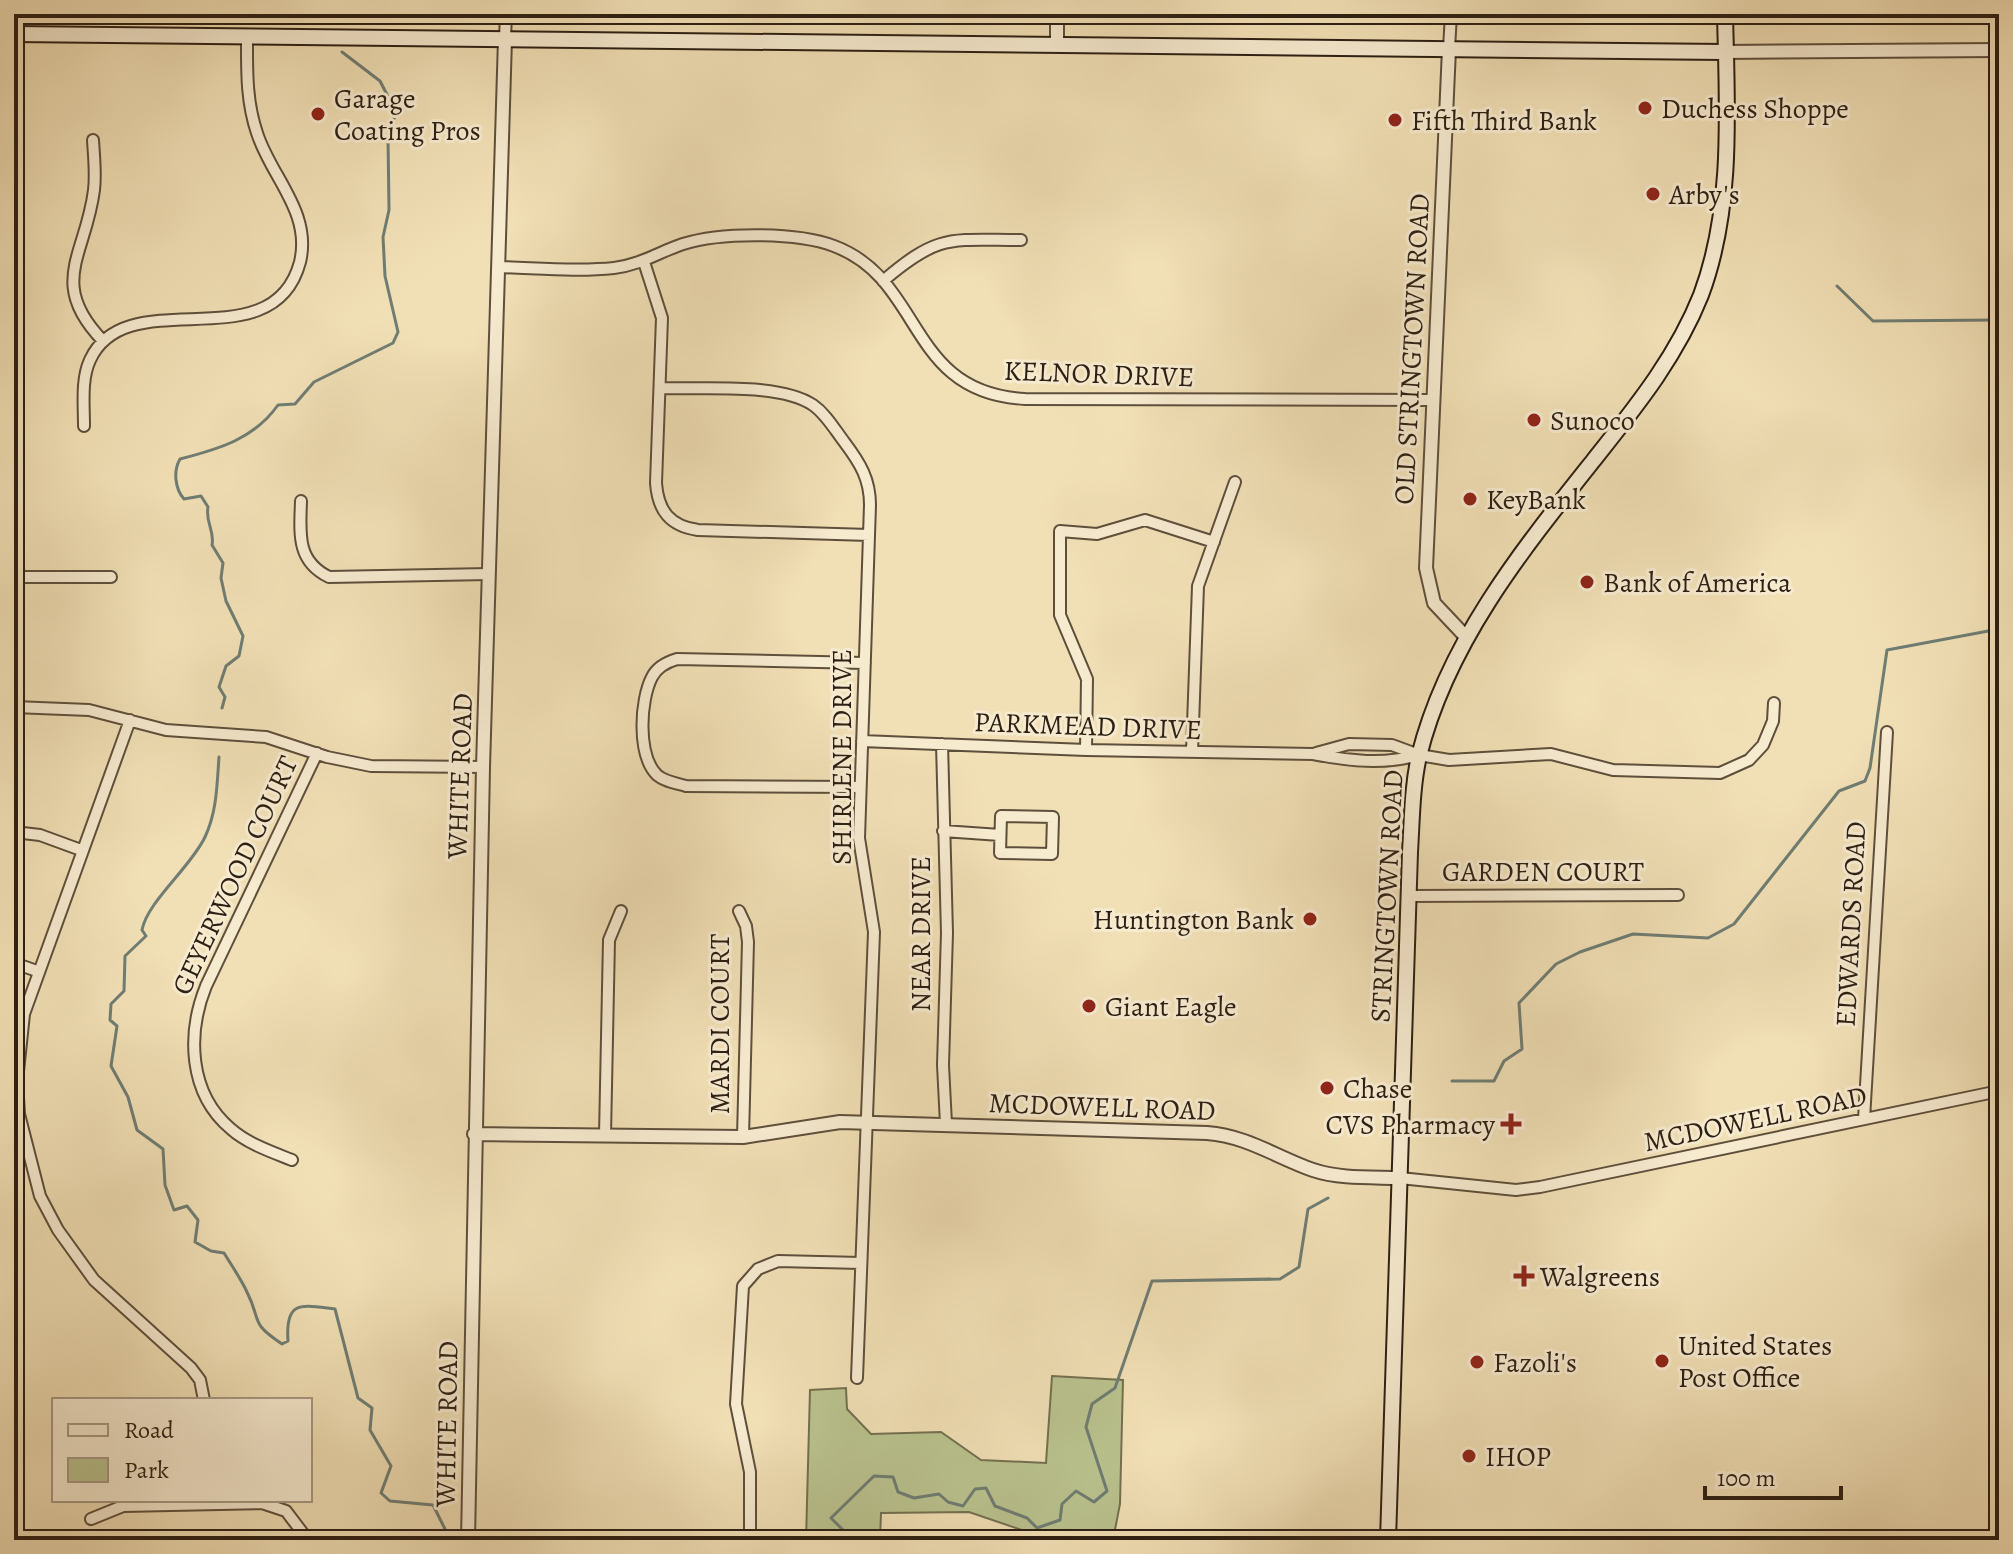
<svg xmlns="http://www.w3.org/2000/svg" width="2013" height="1554" font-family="Alegreya,serif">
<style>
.green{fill:#b9c28e;stroke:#737050;stroke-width:2}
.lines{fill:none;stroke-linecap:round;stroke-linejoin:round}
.stream{stroke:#6f7d73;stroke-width:3}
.minor-casing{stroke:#5e4f3c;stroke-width:14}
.tertiary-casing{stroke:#5e4f3c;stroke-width:16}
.secondary-casing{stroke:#2d1f13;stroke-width:18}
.minor{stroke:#f6eacf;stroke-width:10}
.tertiary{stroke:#f6eacf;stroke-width:12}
.secondary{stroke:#f6eacf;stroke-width:14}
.poi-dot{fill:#8f2418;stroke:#f6eacf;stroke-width:3}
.labels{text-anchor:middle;stroke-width:6;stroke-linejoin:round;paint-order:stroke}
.poi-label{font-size:28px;fill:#2d1f13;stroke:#f6eacf;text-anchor:start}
.street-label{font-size:28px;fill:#2d1f13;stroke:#f6eacf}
</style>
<rect width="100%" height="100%" fill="#f1dfb5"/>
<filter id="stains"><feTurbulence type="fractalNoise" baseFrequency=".0025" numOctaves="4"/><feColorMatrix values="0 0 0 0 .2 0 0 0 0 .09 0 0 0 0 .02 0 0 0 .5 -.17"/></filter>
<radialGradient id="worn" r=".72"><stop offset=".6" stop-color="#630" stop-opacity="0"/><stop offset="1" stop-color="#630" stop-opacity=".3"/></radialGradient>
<path class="green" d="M 1052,1376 L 1123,1380 L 1120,1504 L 1113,1540 L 1051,1540 L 969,1512 L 881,1513 L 880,1540 L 806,1540 L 810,1390 L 846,1388 L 847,1409 L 871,1434 L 941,1432 L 981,1460 L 1046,1463 Z"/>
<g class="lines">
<path class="stream" d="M 325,14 L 325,17
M 1837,286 L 1873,321 L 1999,320
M 222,708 L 225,697 L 219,687 L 226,666 L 239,656 L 243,636 L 226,601 L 221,578 L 223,563 L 212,545 C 215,531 205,522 208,507 L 201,496 L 184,499 C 175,489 173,471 180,459 C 219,449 254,439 278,405 L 295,404 L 314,382 L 393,343 L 398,332 L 385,276 L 383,237 L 389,210 L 388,138 L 396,112 L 380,81 L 342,52
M 219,757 C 217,784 217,812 205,837 C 191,867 147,902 142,930 L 146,936 L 125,956 L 124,991 L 111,1004 L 110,1020 L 117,1026 L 111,1066 L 128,1097 L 137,1130 L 163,1149 L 165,1185 L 174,1210 L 187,1206 L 198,1220 L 195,1242 L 211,1251 L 224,1253 C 232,1266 241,1279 247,1292 C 262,1322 249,1322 282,1344 L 288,1341 C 285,1299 302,1305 335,1309 L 358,1398 L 372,1408 L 370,1430 L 391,1466 L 381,1493 L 390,1501 L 433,1505 L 445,1529 L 431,1540
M 1452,1081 L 1494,1081 L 1504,1061 L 1522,1049 L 1519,1003 L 1556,964 L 1580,952 L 1633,934 L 1708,938 L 1734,924 L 1839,791 L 1865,781 L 1870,768 L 1887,650 L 1999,629
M 853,1540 L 831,1518 L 874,1476 L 893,1477 L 898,1492 L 914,1498 L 939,1494 L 948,1502 L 963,1506 L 975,1489 L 986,1488 L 995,1506 L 1027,1518 L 1037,1528 L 1060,1520 L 1062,1504 L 1076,1491 L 1094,1502 L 1107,1491 L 1086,1427 L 1092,1404 L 1115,1388 L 1152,1281 L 1280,1279 L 1299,1267 L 1308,1209 L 1328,1198"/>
<g class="minor-casing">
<path id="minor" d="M 505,39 L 506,14
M 1449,49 L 1451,14
M 93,140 C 94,157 96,174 94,190 C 86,255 47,283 103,341
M 644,262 L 662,318 L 656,483 C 658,511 670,526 698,530 L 869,535
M 499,267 C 537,268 577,272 614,268 C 640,265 659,252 683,244 C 721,232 797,232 834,246 C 925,280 906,393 1025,399 L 1432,400
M 883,281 C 939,233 950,240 1021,240
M 660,388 C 701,390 779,382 813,405 C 826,414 835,430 845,443 C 860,463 870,479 870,505 L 859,838 L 874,932 L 857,1378
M 84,426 C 84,405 81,379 90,360 C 127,279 273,364 300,262 C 312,212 271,177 257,133 C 246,101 247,69 247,37
M 301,501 C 300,533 296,561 329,577 L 489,574
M 14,577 L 111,577
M 14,707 L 89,710 L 166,730 L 266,737 L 327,757 L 371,766 L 483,767
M 130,720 L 24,1014 L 17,1081 L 19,1114 L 40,1196 L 58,1230 L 94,1280 L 191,1368 L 200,1380 L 204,1400
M 862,741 L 1086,750 L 1313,754 C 1350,761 1383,765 1419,755
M 942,744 L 947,933 L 943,1065 L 946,1124
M 1086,750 L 1087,679 L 1060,615 L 1060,531 L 1097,534 L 1145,520 L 1214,542
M 1192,752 L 1198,586 L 1235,482
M 1316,753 L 1349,744 L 1392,745 L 1419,755 L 1449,760 L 1551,754 L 1613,770 L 1720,773 L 1749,760 L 1763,745 L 1773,721 L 1774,703
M 860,787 L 686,786 C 676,783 665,782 657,775 C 637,755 640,700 652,677 C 657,667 667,662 677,659 L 865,663
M 1001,816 L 1053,817 L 1052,854 L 1000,853 Z
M 943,831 L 1000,835
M 14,832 L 40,835 L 81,850
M 1409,896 L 1678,895
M 739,911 L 746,926 L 748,942 L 743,1137
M 14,963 L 37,971
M 1864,1119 L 1887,732
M 605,1135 L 609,940 L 621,911
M 292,1160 C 272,1152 248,1144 231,1129 C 188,1093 187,1033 206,986 L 317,753
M 1400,1178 L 1516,1190 L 1540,1187 L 1999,1091
M 91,1519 L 123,1506 L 262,1503 L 286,1511 L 308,1540
M 750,1540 L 750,1472 L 736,1404 L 743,1286 L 758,1269 L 778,1261 L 861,1263"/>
</g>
<g class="tertiary-casing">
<path id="tertiary" d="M 1057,45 L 1057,14
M 1449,49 L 1426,568 L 1434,603 L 1466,637
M 1724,52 L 1999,50
M 474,1134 L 743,1137 L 840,1122 L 1207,1133 C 1247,1136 1276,1157 1313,1170 C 1340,1179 1371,1177 1400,1178
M 468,1540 L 483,767 L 505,39"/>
</g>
<g class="secondary-casing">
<path id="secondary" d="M 14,34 L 1724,52
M 1388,1540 L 1410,852 C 1412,820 1412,787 1419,756 C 1447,643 1522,550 1593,461 C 1634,409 1676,358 1701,295 C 1734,207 1727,107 1725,14"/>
</g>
<use href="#minor" class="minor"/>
<use href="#tertiary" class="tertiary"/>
<use href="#secondary" class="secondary"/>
</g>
<g class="poi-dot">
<circle cx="1645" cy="108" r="8"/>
<circle cx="318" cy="114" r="8"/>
<circle cx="1395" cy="120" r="8"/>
<circle cx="1653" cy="194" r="8"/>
<circle cx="1534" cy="420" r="8"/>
<circle cx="1470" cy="499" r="8"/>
<circle cx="1587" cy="582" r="8"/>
<circle cx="1310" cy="919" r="8"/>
<circle cx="1089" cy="1006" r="8"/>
<circle cx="1327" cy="1088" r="8"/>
<path d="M1507 1112h8v8h8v8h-8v8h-8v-8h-8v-8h8z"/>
<path d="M1520 1264h8v8h8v8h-8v8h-8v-8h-8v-8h8z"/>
<circle cx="1662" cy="1361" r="8"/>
<circle cx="1477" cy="1362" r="8"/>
<circle cx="1469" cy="1456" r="8"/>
</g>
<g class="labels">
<g class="poi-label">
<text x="334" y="108">Garage<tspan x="334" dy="32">Coating Pros</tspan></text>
<text x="1661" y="118">Duchess Shoppe</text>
<text x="1411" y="130">Fifth Third Bank</text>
<text x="1669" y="204">Arby's</text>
<text x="1550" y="430">Sunoco</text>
<text x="1486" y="509">KeyBank</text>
<text x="1603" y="592">Bank of America</text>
<text x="1294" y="929" text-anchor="end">Huntington Bank</text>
<text x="1105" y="1016">Giant Eagle</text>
<text x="1343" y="1098">Chase</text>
<text x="1495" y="1134" text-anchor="end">CVS Pharmacy</text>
<text x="1540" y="1286">Walgreens</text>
<text x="1678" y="1355">United States<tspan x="1678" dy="32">Post Office</tspan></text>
<text x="1493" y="1372">Fazoli's</text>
<text x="1485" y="1466">IHOP</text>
</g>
<g class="street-label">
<text transform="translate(1411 349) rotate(-87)" y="10">OLD STRINGTOWN ROAD</text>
<text transform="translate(1099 373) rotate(2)" y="10">KELNOR DRIVE</text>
<text transform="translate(1088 725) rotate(2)" y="10">PARKMEAD DRIVE</text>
<text transform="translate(841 757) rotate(-90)" y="10">SHIRLENE DRIVE</text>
<text transform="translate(459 776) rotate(-88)" y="10">WHITE ROAD</text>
<text x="1543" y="881">GARDEN COURT</text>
<text transform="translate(234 875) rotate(-65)" y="10">GEYERWOOD COURT</text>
<text transform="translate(1386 896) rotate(-87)" y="10">STRINGTOWN ROAD</text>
<text transform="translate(1850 924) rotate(-87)" y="10">EDWARDS ROAD</text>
<text transform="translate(920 934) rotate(-90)" y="10">NEAR DRIVE</text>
<text transform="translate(719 1024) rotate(-90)" y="10">MARDI COURT</text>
<text transform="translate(1102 1106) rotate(2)" y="10">MCDOWELL ROAD</text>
<text transform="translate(1755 1118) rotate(-12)" y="10">MCDOWELL ROAD</text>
<text transform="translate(446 1424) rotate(-89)" y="10">WHITE ROAD</text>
</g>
</g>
<rect width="2013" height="1554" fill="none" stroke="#f1dfb5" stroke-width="48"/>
<rect x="16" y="16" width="1981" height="1522" fill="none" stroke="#2d1f13" stroke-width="4"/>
<rect x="24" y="24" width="1965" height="1506" fill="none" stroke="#2d1f13" stroke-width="2"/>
<rect x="52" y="1398" width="260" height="104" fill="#f6eacf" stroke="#a69984" stroke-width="2"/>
<rect x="68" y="1424" width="40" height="12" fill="#f6eacf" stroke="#a69984" stroke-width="2"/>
<text x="124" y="1438" font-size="24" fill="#2d1f13">Road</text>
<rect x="68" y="1458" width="40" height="24" fill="#b9c28e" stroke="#a69984" stroke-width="2"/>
<text x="124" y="1478" font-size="24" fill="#2d1f13">Park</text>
<path d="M1705 1486v12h136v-12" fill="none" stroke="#2d1f13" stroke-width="4"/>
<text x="1717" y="1486" font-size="24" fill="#2d1f13" stroke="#f6eacf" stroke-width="6" paint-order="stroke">100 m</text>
<rect width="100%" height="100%" filter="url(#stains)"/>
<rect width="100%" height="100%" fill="url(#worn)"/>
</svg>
